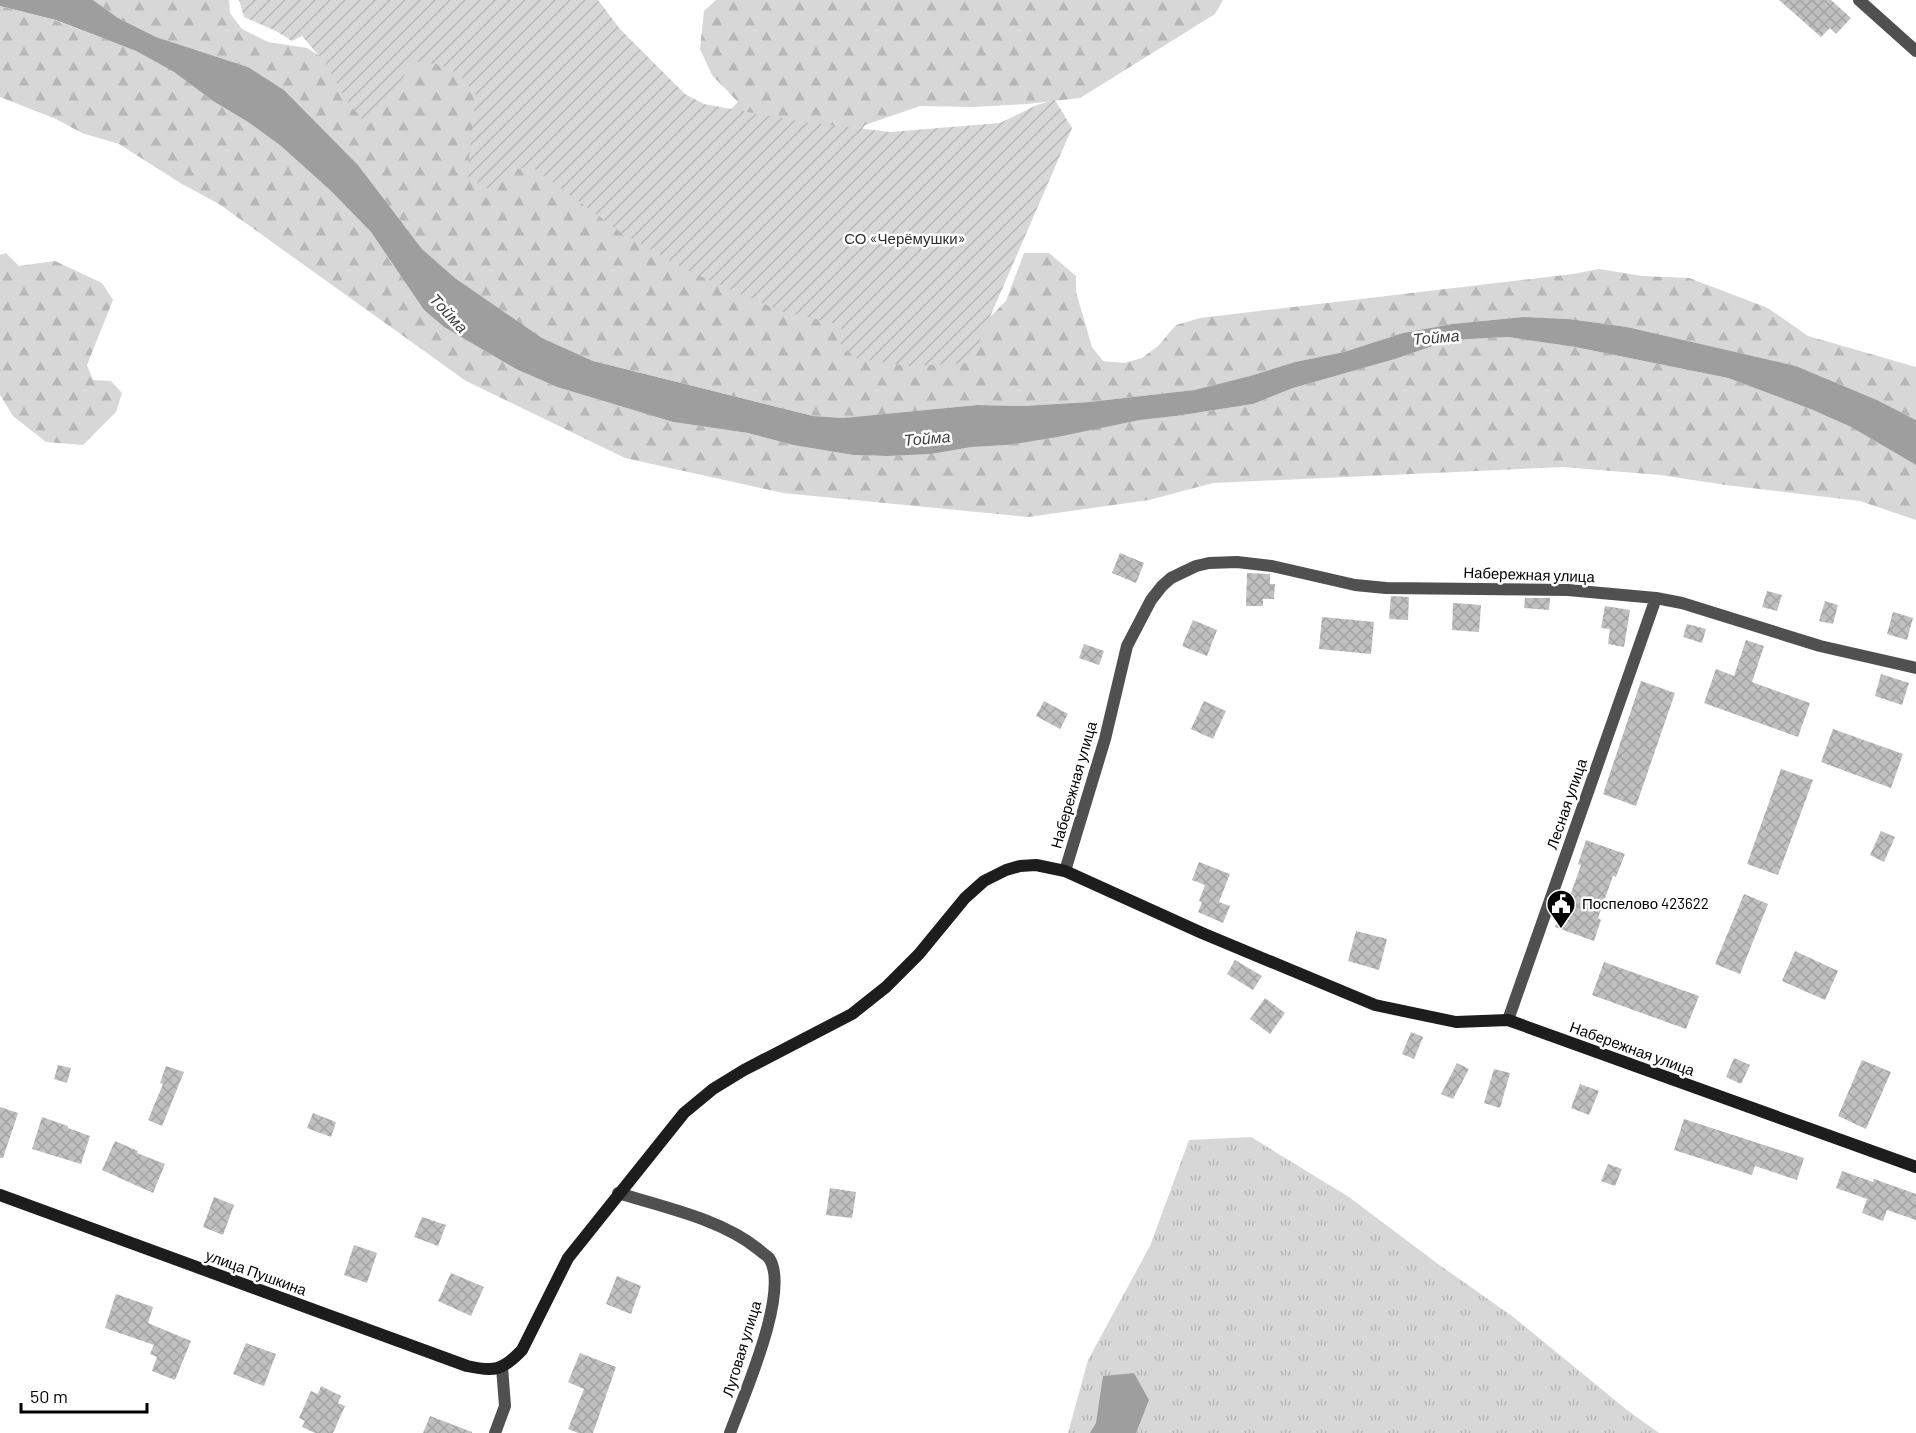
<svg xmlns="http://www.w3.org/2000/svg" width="1916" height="1433" font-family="Barlow,sans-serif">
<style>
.grass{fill:url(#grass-tufts)}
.forest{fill:url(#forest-firs)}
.garden{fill:url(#garden-furrows)}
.water{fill:#9e9e9e}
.building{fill:url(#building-cross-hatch)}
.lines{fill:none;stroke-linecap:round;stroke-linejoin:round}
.street{stroke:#505050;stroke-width:12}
.secondary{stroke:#1d1d1d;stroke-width:12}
.labels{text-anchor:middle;stroke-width:5;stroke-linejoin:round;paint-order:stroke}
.park-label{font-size:15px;fill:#2e2e2e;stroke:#fff}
.street-label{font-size:15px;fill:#000;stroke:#fff}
.poi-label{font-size:15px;fill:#000;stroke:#fff;text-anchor:start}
.water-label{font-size:16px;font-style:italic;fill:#3f3f3f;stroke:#fff}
</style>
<defs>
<pattern id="grass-tufts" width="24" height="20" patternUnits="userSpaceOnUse" patternTransform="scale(1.5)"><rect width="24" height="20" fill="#d7d7d7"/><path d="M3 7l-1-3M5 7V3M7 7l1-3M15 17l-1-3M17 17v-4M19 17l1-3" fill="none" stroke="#b7b7b7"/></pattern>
<pattern id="forest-firs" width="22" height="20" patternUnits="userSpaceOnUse" patternTransform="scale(1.5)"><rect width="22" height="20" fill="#d7d7d7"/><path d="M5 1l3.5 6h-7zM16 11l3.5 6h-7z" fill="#b7b7b7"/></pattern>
<pattern id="garden-furrows" width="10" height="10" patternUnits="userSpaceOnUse" patternTransform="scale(1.5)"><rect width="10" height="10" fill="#d7d7d7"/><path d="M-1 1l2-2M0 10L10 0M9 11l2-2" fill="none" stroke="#b7b7b7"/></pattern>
<pattern id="building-cross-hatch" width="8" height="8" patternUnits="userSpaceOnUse" patternTransform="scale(1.5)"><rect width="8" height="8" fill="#c0c0c0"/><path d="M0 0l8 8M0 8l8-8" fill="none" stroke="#a3a3a3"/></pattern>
</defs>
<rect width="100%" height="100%" fill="#fff"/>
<path class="grass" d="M 1251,1137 L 1349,1197 L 1438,1264 L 1512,1316 L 1627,1410 L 1659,1433 L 1068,1433 L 1088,1360 L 1150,1246 L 1189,1140 Z"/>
<path class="forest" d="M 93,0 L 229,0 L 230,13 L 242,29 L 268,42 L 307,48 L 341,70 L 425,48 L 719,121 L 738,102 L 712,75 L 700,49 L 704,11 L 716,0 L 1223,0 L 1215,14 L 1080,98 L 1027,104 L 973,107 L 920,106 L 865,125 L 847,151 L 984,323 L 1006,301 L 1024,253 L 1049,253 L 1076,276 L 1076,292 L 1092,347 L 1103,361 L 1124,363 L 1142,358 L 1158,346 L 1176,325 L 1200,318 L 1573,274 L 1599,269 L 1642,276 L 1689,278 L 1768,308 L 1808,336 L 1916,367 L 1916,420 L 1877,400 L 1796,366 L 1627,327 L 1569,319 L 1523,317 L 1452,324 L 1403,333 L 1344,352 L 1295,362 L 1250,376 L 1194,390 L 1089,402 L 1023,406 L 977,405 L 843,418 L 813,416 L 593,361 L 542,338 L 455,278 L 422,249 L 358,165 L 284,90 L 248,67 L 156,37 L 118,18 Z
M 0,6 L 55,20 L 136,51 L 174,72 L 213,101 L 248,122 L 281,146 L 331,191 L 371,232 L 424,310 L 444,327 L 516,369 L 557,387 L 673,422 L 748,433 L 793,445 L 853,455 L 888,456 L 931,454 L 972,447 L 1008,445 L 1140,420 L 1176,416 L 1253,404 L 1293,388 L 1395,359 L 1450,340 L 1508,337 L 1575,347 L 1728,378 L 1813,410 L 1851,427 L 1916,465 L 1916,520 L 1860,501 L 1726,485 L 1660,475 L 1563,467 L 1213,483 L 1149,500 L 1028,517 L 783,493 L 625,458 L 466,381 L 219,204 L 182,184 L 119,144 L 82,133 L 56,119 L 0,97 Z
M 6,253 L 19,266 L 55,261 L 102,283 L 113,300 L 87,365 L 93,380 L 111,381 L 122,393 L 116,412 L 83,445 L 46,442 L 13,416 L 0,395 L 0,255 Z"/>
<path class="garden" d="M 239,0 L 598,0 L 620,29 L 685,94 L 704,104 L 797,121 L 890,132 L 1000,123 L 1037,105 L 1055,100 L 1072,128 L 970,363 L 908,366 L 855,358 L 840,343 L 843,330 L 837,324 L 781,311 L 686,270 L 619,231 L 531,166 L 514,170 L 488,189 L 467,176 L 476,95 C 458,69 444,62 413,62 L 390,98 L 368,126 L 347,101 L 325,63 L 302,36 L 292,41 L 276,31 L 244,17 Z"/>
<path class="water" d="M 0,0 L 93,0 L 118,18 L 156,37 L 248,67 L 284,90 L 358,165 L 422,249 L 455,278 L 542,338 L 593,361 L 813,416 L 843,418 L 977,405 L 1023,406 L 1089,402 L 1194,390 L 1250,376 L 1295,362 L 1344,352 L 1403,333 L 1452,324 L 1523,317 L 1569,319 L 1627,327 L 1796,366 L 1877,400 L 1916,420 L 1916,465 L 1851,427 L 1813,410 L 1728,378 L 1575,347 L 1508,337 L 1450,340 L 1395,359 L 1293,388 L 1253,404 L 1176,416 L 1140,420 L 1057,437 L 1008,445 L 972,447 L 931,454 L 888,456 L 853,455 L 793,445 L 748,433 L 673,422 L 557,387 L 516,369 L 444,327 L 424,310 L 371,232 L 331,191 L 281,146 L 248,122 L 213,101 L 174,72 L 136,51 L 56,20 L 0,6 Z
M 1134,1373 L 1149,1400 L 1136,1433 L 1090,1433 L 1096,1423 L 1103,1376 Z"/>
<path class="building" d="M 1779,0 L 1831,0 L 1851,18 L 1836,34 L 1830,28 L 1821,37 Z
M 1120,553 L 1144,563 L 1136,583 L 1112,573 Z
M 1247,573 L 1270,574 L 1270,584 L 1275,584 L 1274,599 L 1263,599 L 1263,606 L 1246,606 Z
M 1767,591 L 1782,595 L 1777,611 L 1762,607 Z
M 1391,596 L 1409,597 L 1408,620 L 1389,619 Z
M 1525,598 L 1550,598 L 1549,610 L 1524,608 Z
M 1825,601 L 1838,605 L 1833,624 L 1819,621 Z
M 1453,603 L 1481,605 L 1479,632 L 1452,630 Z
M 1605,606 L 1630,610 L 1624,647 L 1608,644 L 1610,629 L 1601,628 Z
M 1893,612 L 1913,618 L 1907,640 L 1887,634 Z
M 1322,617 L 1374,622 L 1371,654 L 1319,649 Z
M 1193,620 L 1217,630 L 1207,656 L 1182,646 Z
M 1687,624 L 1706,629 L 1702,643 L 1683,637 Z
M 1746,640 L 1764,646 L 1752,682 L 1810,703 L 1798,737 L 1704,703 L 1716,669 L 1734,676 Z
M 1084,644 L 1104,651 L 1099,665 L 1079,658 Z
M 1881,674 L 1909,683 L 1902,705 L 1875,696 Z
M 1641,681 L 1675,693 L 1636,806 L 1603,794 Z
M 1044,701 L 1068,714 L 1060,729 L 1036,716 Z
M 1204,701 L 1226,711 L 1213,739 L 1191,729 Z
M 1833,729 L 1903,754 L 1891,788 L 1821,762 Z
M 1781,769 L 1813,780 L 1778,875 L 1747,864 Z
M 1881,831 L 1895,837 L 1884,862 L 1870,855 Z
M 1586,840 L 1625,854 L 1616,877 L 1613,876 L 1598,918 L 1601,920 L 1594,941 L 1555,927 L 1563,906 L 1566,907 L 1581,865 L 1578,864 Z
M 1199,862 L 1230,874 L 1219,902 L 1230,906 L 1223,923 L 1198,912 L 1202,902 L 1199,901 L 1205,885 L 1192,880 Z
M 1744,894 L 1768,904 L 1740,974 L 1715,964 Z
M 1356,931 L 1387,939 L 1379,970 L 1348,961 Z
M 1795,951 L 1838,971 L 1825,1000 L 1782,981 Z
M 1235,960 L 1262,976 L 1253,990 L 1227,974 Z
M 1604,962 L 1699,996 L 1686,1029 L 1592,995 Z
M 1265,998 L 1285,1013 L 1270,1034 L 1250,1019 Z
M 1411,1032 L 1423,1037 L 1414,1059 L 1402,1054 Z
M 1734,1058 L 1750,1065 L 1741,1084 L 1726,1077 Z
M 1862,1060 L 1891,1072 L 1866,1129 L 1838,1116 Z
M 1457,1063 L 1469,1069 L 1453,1099 L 1441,1094 Z
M 58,1065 L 71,1068 L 67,1083 L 54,1079 Z
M 166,1066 L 184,1072 L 162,1126 L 148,1120 L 163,1084 L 160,1083 Z
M 1494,1069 L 1510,1073 L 1500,1108 L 1484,1103 Z
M 1580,1084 L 1599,1091 L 1589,1115 L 1571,1108 Z
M 0,1107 L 18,1113 L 3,1158 L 0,1158 Z
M 313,1113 L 336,1122 L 331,1137 L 307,1128 Z
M 42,1117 L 68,1126 L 68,1128 L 90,1136 L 81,1164 L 32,1149 Z
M 1684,1119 L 1804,1158 L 1797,1180 L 1755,1166 L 1752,1175 L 1674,1150 Z
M 115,1141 L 138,1151 L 137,1153 L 165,1164 L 153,1193 L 102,1170 Z
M 1608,1164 L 1622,1169 L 1615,1186 L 1601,1181 Z
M 1842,1171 L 1873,1182 L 1874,1179 L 1916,1194 L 1916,1220 L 1887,1210 L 1883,1221 L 1862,1213 L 1867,1199 L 1836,1188 Z
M 830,1188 L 856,1192 L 852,1218 L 826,1215 Z
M 214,1197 L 234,1205 L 223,1235 L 203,1227 Z
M 422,1217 L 446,1225 L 438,1246 L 414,1237 Z
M 354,1245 L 377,1253 L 367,1283 L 344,1275 Z
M 451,1273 L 484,1287 L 471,1316 L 438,1301 Z
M 617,1276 L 641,1286 L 631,1314 L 606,1304 Z
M 116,1294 L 153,1307 L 148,1323 L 191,1341 L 175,1380 L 152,1371 L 157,1357 L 150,1354 L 154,1345 L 105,1328 Z
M 246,1343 L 276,1354 L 264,1386 L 233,1374 Z
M 580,1353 L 616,1367 L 593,1433 L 578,1433 L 568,1429 L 584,1389 L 568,1382 Z
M 321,1386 L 341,1396 L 338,1403 L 345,1406 L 333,1433 L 315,1433 L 302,1427 L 305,1421 L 299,1418 L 311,1391 L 318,1394 Z
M 430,1416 L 472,1432 L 472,1433 L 423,1433 Z"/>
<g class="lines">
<path class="street" d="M 1859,0 L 1916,51
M 1065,871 L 1105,739 L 1127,646 L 1151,600 L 1162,586 L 1171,578 L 1196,566 L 1209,563 L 1237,562 L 1272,566 L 1355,585 L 1386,588 L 1568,590 L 1656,598 L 1682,603 L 1820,646 L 1916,668
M 1508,1020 L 1656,598
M 618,1193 C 663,1207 721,1219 758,1249 C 761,1252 766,1255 769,1258 C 791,1290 743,1397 730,1433
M 495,1433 L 505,1406 L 502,1367"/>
<path class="secondary" d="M 0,1195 L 467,1366 C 494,1372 502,1371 522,1350 L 568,1258 L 684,1113 L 713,1089 L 744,1070 L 852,1014 L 886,987 L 919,954 L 965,898 L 984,881 L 1006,870 L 1020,866 L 1036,865 L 1065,871 L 1202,933 L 1375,1005 L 1456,1022 L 1508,1020 L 1916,1167"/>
</g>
<defs>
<g id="civic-pin" transform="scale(1.5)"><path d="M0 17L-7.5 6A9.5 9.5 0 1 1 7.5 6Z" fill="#000" stroke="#fff"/><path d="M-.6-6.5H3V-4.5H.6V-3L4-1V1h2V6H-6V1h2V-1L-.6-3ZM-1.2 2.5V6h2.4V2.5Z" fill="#fff"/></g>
</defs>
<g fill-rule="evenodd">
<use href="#civic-pin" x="1561" y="904"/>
</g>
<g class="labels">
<g class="park-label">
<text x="905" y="244">СО «Черёмушки»</text>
</g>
<g class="street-label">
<text transform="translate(1529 575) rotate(2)" y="5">Набережная улица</text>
<text transform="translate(1074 785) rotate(-74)" y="5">Набережная улица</text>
<text transform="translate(1567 804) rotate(-71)" y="5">Лесная улица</text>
<text transform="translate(1632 1049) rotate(20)" y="5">Набережная улица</text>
<text transform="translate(256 1273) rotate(20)" y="5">улица Пушкина</text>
<text transform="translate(742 1349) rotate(-73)" y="5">Луговая улица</text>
</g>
<g class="poi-label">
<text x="1582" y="909">Поспелово 423622</text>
</g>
<g class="water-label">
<text transform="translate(449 313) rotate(47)" y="6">Тойма</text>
<text transform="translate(1436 337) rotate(-5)" y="6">Тойма</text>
<text transform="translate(927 438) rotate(-5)" y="6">Тойма</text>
</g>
</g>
<path d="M21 1403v9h126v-9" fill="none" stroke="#000000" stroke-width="3"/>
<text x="30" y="1403" font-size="18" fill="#000000" stroke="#ffffff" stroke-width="4.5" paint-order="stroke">50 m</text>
</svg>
